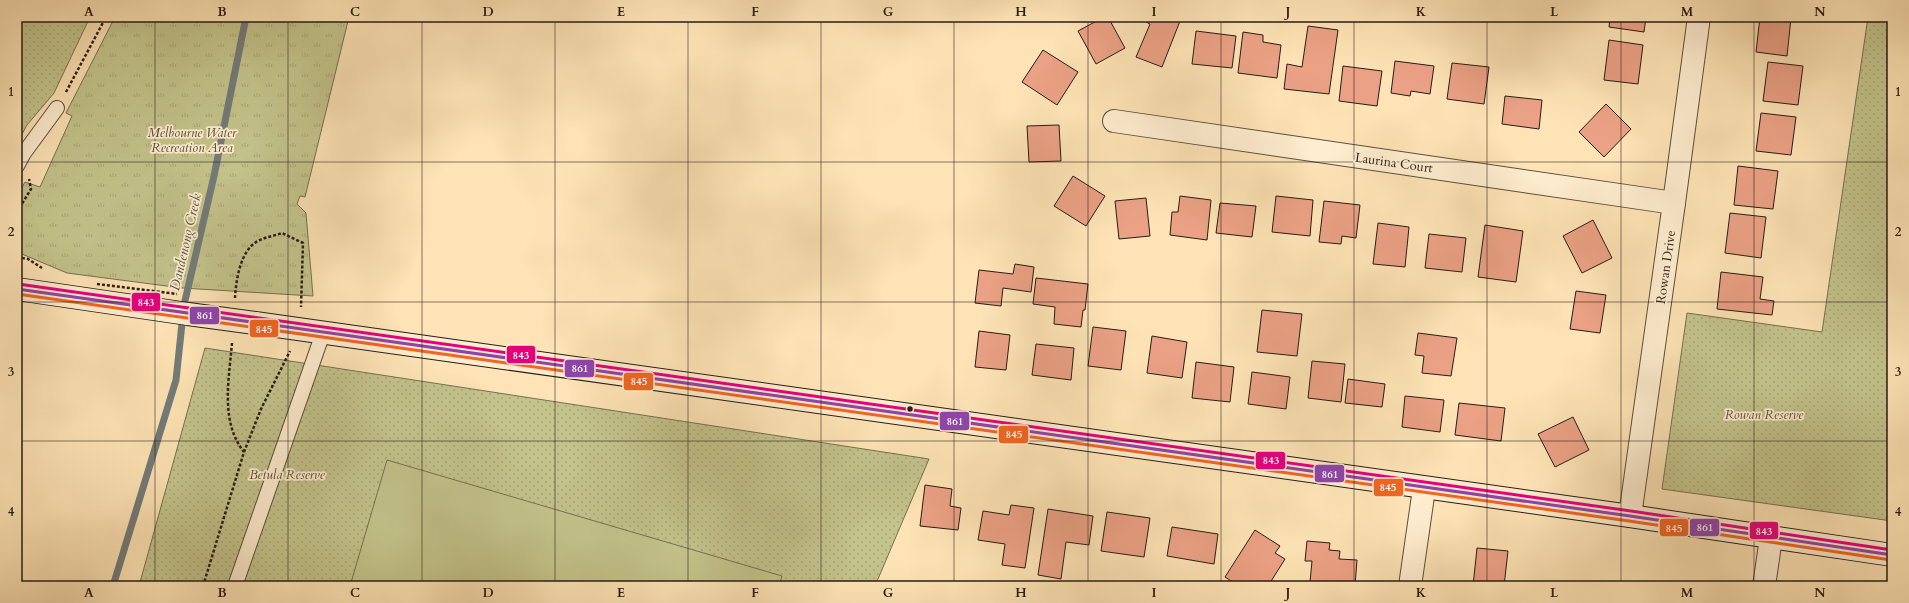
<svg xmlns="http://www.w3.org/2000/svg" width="1909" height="603" font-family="Cardo,serif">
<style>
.grass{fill:url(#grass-tufts);stroke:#757050}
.park{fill:url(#park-dots);stroke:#757050}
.pitch{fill:#c3c38b;stroke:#757050}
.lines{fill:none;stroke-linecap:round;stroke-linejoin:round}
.stream{stroke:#737b78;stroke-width:7}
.building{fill:#eba185;stroke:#271c14}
.service-casing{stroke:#5c4e3c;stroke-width:16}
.minor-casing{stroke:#5c4e3c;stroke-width:24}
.tertiary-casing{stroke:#5c4e3c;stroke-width:24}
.secondary-casing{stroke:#271c14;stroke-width:24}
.path{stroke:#271c14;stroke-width:2.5;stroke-dasharray:3 2;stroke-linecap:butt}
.service{stroke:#feedcf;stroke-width:14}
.minor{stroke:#feedcf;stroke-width:22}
.tertiary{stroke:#feedcf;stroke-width:22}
.secondary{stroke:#feedcf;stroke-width:22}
.secondary-bridge-casing{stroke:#271c14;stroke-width:24;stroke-linecap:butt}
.path-bridge{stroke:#271c14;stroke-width:2.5;stroke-dasharray:3 2;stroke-linecap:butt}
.secondary-bridge{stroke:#feedcf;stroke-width:22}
.bus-1-casing{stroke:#feedcf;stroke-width:6}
.bus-2-casing{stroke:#feedcf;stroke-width:6}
.bus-3-casing{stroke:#feedcf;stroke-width:6}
.bus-1{stroke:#8e44ad;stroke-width:3}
.bus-2{stroke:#f26522;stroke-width:3}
.bus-3{stroke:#e5007d;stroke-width:3}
.grid{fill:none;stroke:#271c14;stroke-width:1;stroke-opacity:0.55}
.bus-dot{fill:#271c14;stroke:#feedcf;stroke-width:1.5}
.labels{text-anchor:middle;stroke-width:3.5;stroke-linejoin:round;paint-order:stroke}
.park-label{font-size:13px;font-style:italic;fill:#564e38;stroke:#feedcf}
.street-label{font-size:13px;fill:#271c14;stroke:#feedcf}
.water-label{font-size:14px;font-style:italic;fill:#53544e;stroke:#feedcf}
.line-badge{stroke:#feedcf;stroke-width:1.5}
.badge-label{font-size:11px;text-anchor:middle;font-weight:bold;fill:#fff}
.neatline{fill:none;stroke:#271c14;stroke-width:1.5}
.grid-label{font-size:13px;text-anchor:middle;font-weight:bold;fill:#271c14}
</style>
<defs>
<pattern id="grass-tufts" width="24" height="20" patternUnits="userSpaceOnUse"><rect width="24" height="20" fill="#c3c38b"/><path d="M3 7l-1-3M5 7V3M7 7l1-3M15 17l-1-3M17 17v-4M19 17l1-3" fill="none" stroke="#a8a777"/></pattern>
<pattern id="park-dots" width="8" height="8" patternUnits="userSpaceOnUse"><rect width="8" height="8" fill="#c3c38b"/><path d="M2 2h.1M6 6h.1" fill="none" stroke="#a8a777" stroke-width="1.8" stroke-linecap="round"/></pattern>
</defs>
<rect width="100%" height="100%" fill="#fde3b5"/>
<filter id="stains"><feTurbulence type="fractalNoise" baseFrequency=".005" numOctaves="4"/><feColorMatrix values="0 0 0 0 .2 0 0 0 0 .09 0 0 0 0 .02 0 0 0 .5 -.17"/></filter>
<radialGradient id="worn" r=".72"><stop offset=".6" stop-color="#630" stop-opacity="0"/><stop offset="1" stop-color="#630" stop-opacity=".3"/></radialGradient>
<path class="grass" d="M 115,17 L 349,17 L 305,197 L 300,196 L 297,204 L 306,213 L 313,296 L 182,288 L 67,273 L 17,252 L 17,197 L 25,182 L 40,187 L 72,116 L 66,113 Z"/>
<path class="park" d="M 17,17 L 90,17 L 54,93 L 27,125 L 17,143 Z
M 1868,17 L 1892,17 L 1892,521 L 1662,489 L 1687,313 L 1822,332 Z
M 205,348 L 929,459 L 875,586 L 139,586 Z"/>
<path class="pitch" d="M 387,460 L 782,576 L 779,586 L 350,586 Z"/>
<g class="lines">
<path class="stream" d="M 113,586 L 176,380 L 184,305 L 214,176 L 246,17"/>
</g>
<path class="building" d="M 1104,17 L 1108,17 L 1125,48 L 1096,64 L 1078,31 Z
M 1148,17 L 1170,17 L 1180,21 L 1162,67 L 1136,57 L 1150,24 L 1146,22 Z
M 1610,17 L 1646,17 L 1644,32 L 1609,27 Z
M 1760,17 L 1791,18 L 1787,56 L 1756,52 Z
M 1308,26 L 1338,30 L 1329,94 L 1284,89 L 1287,64 L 1302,67 Z
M 1196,31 L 1236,36 L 1232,68 L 1192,64 Z
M 1243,32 L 1263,35 L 1263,42 L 1281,45 L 1277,78 L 1238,73 Z
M 1609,40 L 1643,45 L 1638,84 L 1604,80 Z
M 1043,50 L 1078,72 L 1057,105 L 1022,82 Z
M 1395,61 L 1434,66 L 1430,94 L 1411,91 L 1410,96 L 1391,93 Z
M 1768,62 L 1803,66 L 1798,105 L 1763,101 Z
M 1452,63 L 1489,67 L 1484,104 L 1447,99 Z
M 1343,66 L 1382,71 L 1377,106 L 1339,101 Z
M 1505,96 L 1542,100 L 1539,129 L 1502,124 Z
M 1606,104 L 1631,129 L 1604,157 L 1579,132 Z
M 1761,113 L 1796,117 L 1791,155 L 1756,151 Z
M 1059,125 L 1061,161 L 1029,162 L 1027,126 Z
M 1738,166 L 1778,171 L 1773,209 L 1734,205 Z
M 1073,176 L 1105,196 L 1086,226 L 1054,206 Z
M 1180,196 L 1211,200 L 1207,240 L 1170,235 L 1172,212 L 1178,212 Z
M 1276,196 L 1313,200 L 1310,236 L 1272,232 Z
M 1146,198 L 1150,236 L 1119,239 L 1115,201 Z
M 1324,201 L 1360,205 L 1356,238 L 1342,236 L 1341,244 L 1319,242 Z
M 1220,203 L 1256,206 L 1252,237 L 1216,233 Z
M 1730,213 L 1766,217 L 1761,258 L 1725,253 Z
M 1593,220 L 1612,258 L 1582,273 L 1563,236 Z
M 1378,223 L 1409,227 L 1405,267 L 1373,264 Z
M 1485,225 L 1523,231 L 1516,282 L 1478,277 Z
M 1429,234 L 1466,238 L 1462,272 L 1425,268 Z
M 1015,264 L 1034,267 L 1031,292 L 1003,288 L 1001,306 L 975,303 L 979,270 L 1013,274 Z
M 1721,272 L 1763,277 L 1760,299 L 1774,301 L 1772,315 L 1717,309 Z
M 1036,278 L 1088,284 L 1085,310 L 1083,310 L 1081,327 L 1054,324 L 1055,307 L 1033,304 Z
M 1576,291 L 1606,295 L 1600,333 L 1570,329 Z
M 1262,310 L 1302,314 L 1297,356 L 1257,352 Z
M 1093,327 L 1126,331 L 1121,370 L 1088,366 Z
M 979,331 L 1010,335 L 1006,370 L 975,367 Z
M 1418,333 L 1457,338 L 1451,376 L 1422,373 L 1424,356 L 1415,355 Z
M 1152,336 L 1187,342 L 1182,378 L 1147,373 Z
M 1036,344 L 1074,348 L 1071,380 L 1032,375 Z
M 1312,361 L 1345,364 L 1341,402 L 1308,398 Z
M 1196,362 L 1234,367 L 1230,402 L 1192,398 Z
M 1252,372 L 1290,377 L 1286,409 L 1248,404 Z
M 1348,379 L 1385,384 L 1382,407 L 1345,403 Z
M 1405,396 L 1444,400 L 1440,432 L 1402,427 Z
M 1459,403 L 1505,408 L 1501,441 L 1455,435 Z
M 1573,417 L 1589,450 L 1555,467 L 1538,434 Z
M 925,485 L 952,489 L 950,506 L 961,508 L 958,530 L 920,526 Z
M 1011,505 L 1034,508 L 1025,568 L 1002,565 L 1005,544 L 978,540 L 983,511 L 1009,515 Z
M 1048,509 L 1093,516 L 1089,545 L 1066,542 L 1061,579 L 1038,575 Z
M 1107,512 L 1150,518 L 1144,557 L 1101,551 Z
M 1172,527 L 1218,534 L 1214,564 L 1167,556 Z
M 1255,530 L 1280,546 L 1275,553 L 1285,559 L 1268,586 L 1239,586 L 1225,577 Z
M 1307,541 L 1330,543 L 1329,550 L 1340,551 L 1339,559 L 1357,560 L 1355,586 L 1310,582 L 1312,561 L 1305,561 Z
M 1477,548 L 1508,551 L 1504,586 L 1473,586 Z"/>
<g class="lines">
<g class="service-casing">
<path id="service" d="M 17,166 L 24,153 L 57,108
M 235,586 L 323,333"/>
</g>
<g class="minor-casing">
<path id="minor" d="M 1114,121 L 1674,203
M 1410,586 L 1424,489"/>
</g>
<g class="tertiary-casing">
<path id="tertiary" d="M 1630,516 L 1674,203 L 1699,17
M 1764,586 L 1771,538"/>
</g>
<g class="secondary-casing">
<path id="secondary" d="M 17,289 L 188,314
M 255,323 L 1630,516 L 1892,555"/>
</g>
<path class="path" d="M 66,92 L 106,17
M 17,212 L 31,189 L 29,179
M 17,257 L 28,259 L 42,268
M 235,298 C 236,281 240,250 258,241 C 265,237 274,236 282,233 L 303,243 L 301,307
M 232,343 C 229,379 220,422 244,452
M 203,586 L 244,452 L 261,409 L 290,351"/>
<use href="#service" class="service"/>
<use href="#minor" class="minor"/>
<use href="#tertiary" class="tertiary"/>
<use href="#secondary" class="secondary"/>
<g class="secondary-bridge-casing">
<path id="secondary-bridge" d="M 188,314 L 255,323"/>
</g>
<path class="path-bridge" d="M 97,284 L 177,294"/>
<use href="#secondary-bridge" class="secondary-bridge"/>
<g class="bus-1-casing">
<path id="bus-1" d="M 17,289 L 1630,516 L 1892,555"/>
</g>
<g class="bus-2-casing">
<path id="bus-2" d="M 17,294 L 1629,521 L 1891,560"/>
</g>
<g class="bus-3-casing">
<path id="bus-3" d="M 18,284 L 1631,511 L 1892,550"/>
</g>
<use href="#bus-1" class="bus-1"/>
<use href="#bus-2" class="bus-2"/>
<use href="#bus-3" class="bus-3"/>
</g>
<path class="grid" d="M 155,17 L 155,586M 288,17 L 288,586M 422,17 L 422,586M 555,17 L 555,586M 688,17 L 688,586M 821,17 L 821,586M 954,17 L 954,586M 1088,17 L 1088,586M 1221,17 L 1221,586M 1354,17 L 1354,586M 1487,17 L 1487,586M 1621,17 L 1621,586M 1754,17 L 1754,586M 17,162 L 1892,162M 17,302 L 1892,302M 17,441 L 1892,441"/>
<circle class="bus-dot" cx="910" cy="409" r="3.5"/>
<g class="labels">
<g class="park-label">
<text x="192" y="137">Melbourne Water<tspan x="192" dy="15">Recreation Area</tspan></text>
<text x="1764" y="419">Rowan Reserve</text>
<text x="287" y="479">Betula Reserve</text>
</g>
<g class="street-label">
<text transform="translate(1394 162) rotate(8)" y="5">Laurina Court</text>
<text transform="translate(1665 267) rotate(-82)" y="5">Rowan Drive</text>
</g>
<g class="water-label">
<text transform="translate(185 242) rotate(-77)" y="5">Dandenong Creek</text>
</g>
</g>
<g class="line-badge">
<rect x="131" y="292" width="30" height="20" rx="4" fill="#e5007d"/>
<rect x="189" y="306" width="31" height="19" rx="4" fill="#8e44ad"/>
<rect x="249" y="319" width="30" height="19" rx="4" fill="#f26522"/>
<rect x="506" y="345" width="30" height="19" rx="4" fill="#e5007d"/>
<rect x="564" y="359" width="31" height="19" rx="4" fill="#8e44ad"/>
<rect x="623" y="372" width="31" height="19" rx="4" fill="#f26522"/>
<rect x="939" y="411" width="31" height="20" rx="4" fill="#8e44ad"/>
<rect x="998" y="425" width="31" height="19" rx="4" fill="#f26522"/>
<rect x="1255" y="451" width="31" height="19" rx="4" fill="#e5007d"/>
<rect x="1314" y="464" width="31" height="19" rx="4" fill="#8e44ad"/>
<rect x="1373" y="478" width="31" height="19" rx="4" fill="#f26522"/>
<rect x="1689" y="518" width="31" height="19" rx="4" fill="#8e44ad"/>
<rect x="1659" y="518" width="30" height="19" rx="4" fill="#f26522"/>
<rect x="1749" y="521" width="30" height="19" rx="4" fill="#e5007d"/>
</g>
<g class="badge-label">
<text x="146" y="306">843</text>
<text x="205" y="319">861</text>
<text x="264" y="333">845</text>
<text x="521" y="359">843</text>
<text x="580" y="372">861</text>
<text x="639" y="385">845</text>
<text x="955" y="425">861</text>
<text x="1014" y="438">845</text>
<text x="1271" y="464">843</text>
<text x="1330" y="478">861</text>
<text x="1388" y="491">845</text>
<text x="1705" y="531">861</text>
<text x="1674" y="532">845</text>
<text x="1764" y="535">843</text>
</g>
<rect width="1909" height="603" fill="none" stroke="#fde3b5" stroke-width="44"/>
<rect x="22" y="22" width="1865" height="559" class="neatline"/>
<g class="grid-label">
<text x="89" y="16">A</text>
<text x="222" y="16">B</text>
<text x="355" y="16">C</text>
<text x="488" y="16">D</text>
<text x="621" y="16">E</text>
<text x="755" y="16">F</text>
<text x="888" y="16">G</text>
<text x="1021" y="16">H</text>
<text x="1154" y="16">I</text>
<text x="1288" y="16">J</text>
<text x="1421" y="16">K</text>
<text x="1554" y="16">L</text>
<text x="1687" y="16">M</text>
<text x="1820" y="16">N</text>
<text x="11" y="96">1</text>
<text x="1898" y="96">1</text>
<text x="11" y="236">2</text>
<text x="1898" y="236">2</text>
<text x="11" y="376">3</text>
<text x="1898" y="376">3</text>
<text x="11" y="516">4</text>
<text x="1898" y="516">4</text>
<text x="89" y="597">A</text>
<text x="222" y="597">B</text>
<text x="355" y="597">C</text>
<text x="488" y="597">D</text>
<text x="621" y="597">E</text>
<text x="755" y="597">F</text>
<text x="888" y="597">G</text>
<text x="1021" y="597">H</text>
<text x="1154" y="597">I</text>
<text x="1288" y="597">J</text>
<text x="1421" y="597">K</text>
<text x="1554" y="597">L</text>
<text x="1687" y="597">M</text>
<text x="1820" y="597">N</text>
</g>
<rect width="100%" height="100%" filter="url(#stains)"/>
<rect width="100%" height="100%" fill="url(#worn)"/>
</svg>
